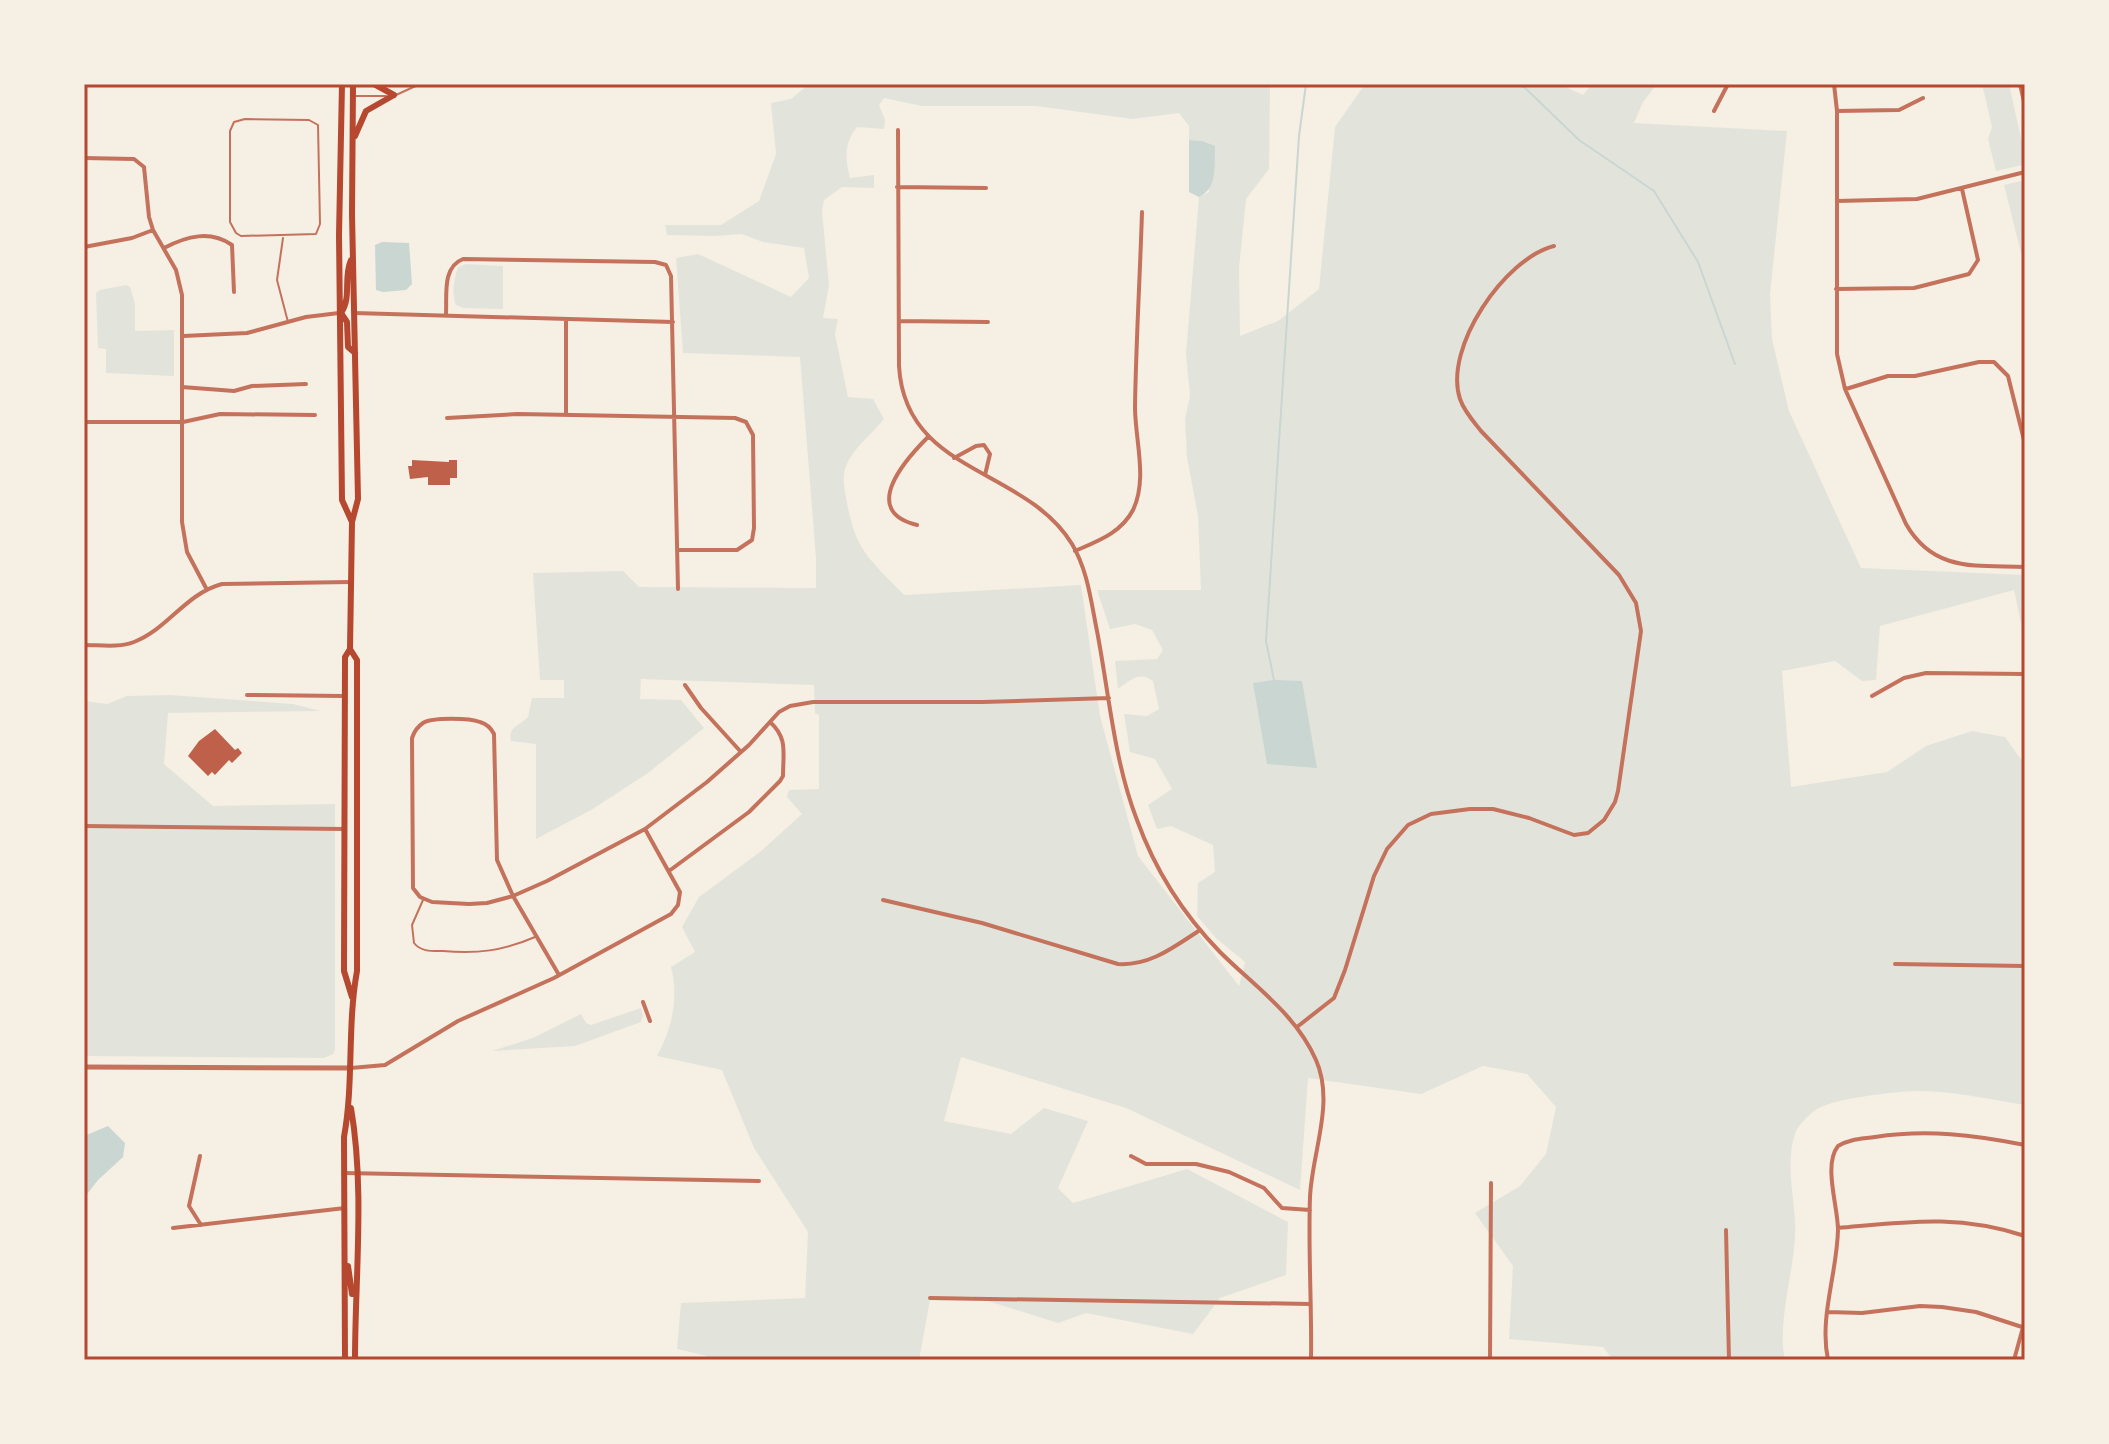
<svg xmlns="http://www.w3.org/2000/svg" width="2109" height="1444" font-family="'Archivo Narrow',sans-serif">
<style>
.green{fill:#e2e4dc;fill-rule:evenodd}
.water{fill:#c9d6d2}
.lines{fill:none;stroke-linecap:round;stroke-linejoin:round}
.stream{stroke:#c9d6d2;stroke-width:2}
.building{fill:#bf614a}
.service{stroke:#c5725c;stroke-width:2}
.minor{stroke:#c5725c;stroke-width:4}
.tertiary{stroke:#c5725c;stroke-width:5}
.secondary{stroke:#b5482f;stroke-width:6}
.neatline{fill:none;stroke:#b5482f;stroke-width:3}
</style>
<rect width="100%" height="100%" fill="#f6efe4"/>
<path class="green" d="M 809,84 L 1270,84 L 1269,169 L 1246,199 L 1239,268 L 1240,336 L 1278,321 L 1319,289 L 1335,127 L 1365,84 L 1559,84 L 1583,95 L 1592,84 L 1657,84 L 1643,102 L 1634,123 L 1787,131 L 1770,294 L 1772,339 L 1789,411 L 1861,568 L 2025,575 L 2025,642 L 2014,590 L 1880,626 L 1876,680 L 1862,681 L 1835,661 L 1782,671 L 1791,787 L 1887,772 L 1926,746 L 1972,731 L 2005,737 L 2025,765 L 2025,1105 C 1989,1099 1952,1091 1915,1091 C 1893,1092 1838,1098 1819,1108 C 1811,1112 1797,1126 1795,1134 C 1784,1167 1797,1204 1795,1238 C 1793,1274 1777,1326 1785,1360 L 1613,1360 L 1603,1347 L 1509,1339 L 1513,1266 L 1475,1213 L 1520,1186 L 1546,1154 L 1556,1107 L 1527,1074 L 1483,1066 L 1421,1094 L 1308,1078 L 1300,1190 L 1126,1108 L 961,1057 L 944,1121 L 1011,1134 L 1044,1108 L 1088,1121 L 1058,1188 L 1073,1203 L 1187,1169 L 1288,1222 L 1286,1275 L 1220,1298 L 1193,1334 L 1086,1313 L 1058,1323 L 972,1296 L 930,1300 L 919,1360 L 707,1360 L 707,1356 L 677,1349 L 681,1303 L 805,1298 L 808,1232 L 754,1148 L 722,1070 L 657,1056 C 672,1029 679,997 671,967 L 695,952 L 682,927 L 699,897 L 760,852 L 802,814 L 787,797 L 789,790 L 819,789 L 819,715 L 815,713 L 814,685 L 641,679 L 640,699 L 681,700 L 704,728 L 648,773 L 591,810 L 536,839 L 536,744 L 511,741 C 507,727 519,726 528,717 L 532,698 L 564,698 L 564,680 L 540,680 L 533,573 L 623,571 L 639,587 L 816,588 L 816,558 L 800,357 L 683,353 L 676,258 L 698,254 L 791,297 L 809,278 L 804,248 L 763,242 L 742,234 L 715,236 L 667,235 L 665,225 L 721,225 L 759,201 L 776,154 L 771,103 L 791,99 ZM 884,98 L 922,106 L 1036,106 L 1133,119 L 1179,113 L 1189,126 L 1189,140 L 1202,141 L 1209,192 L 1199,197 L 1186,354 L 1190,396 L 1185,419 L 1187,457 L 1198,516 L 1201,590 L 1097,590 L 1110,629 L 1135,624 L 1152,630 L 1163,650 L 1157,659 L 1115,661 L 1118,689 C 1131,680 1139,671 1153,681 L 1159,709 L 1147,716 L 1124,714 L 1130,752 L 1155,759 L 1172,789 L 1148,805 L 1157,829 L 1171,826 L 1213,845 L 1215,872 L 1198,883 L 1197,916 L 1216,938 L 1245,962 L 1239,986 L 1138,856 L 1100,716 L 1081,585 L 904,595 C 868,557 855,551 846,497 C 844,488 842,475 846,466 C 853,448 872,434 884,419 L 873,399 L 848,397 L 835,334 L 838,319 L 823,318 L 829,285 L 822,211 L 824,200 L 842,187 L 874,188 L 874,175 L 850,178 C 845,158 844,143 857,127 L 884,129 L 885,120 L 879,105 Z
M 1982,84 L 2009,84 L 2025,156 L 2022,165 L 1996,171 L 1988,139 L 1992,127 Z
M 2025,180 L 2025,269 L 2004,185 Z
M 466,264 L 503,266 L 503,309 L 463,308 L 456,305 C 451,294 454,279 458,267 Z
M 126,285 L 130,287 L 135,304 L 135,331 L 174,330 L 174,376 L 106,373 L 106,349 L 98,348 L 96,293 L 100,290 Z
M 170,695 L 293,704 L 320,711 L 168,713 L 164,764 L 213,806 L 335,804 L 335,1049 L 333,1054 L 324,1058 L 84,1056 L 84,701 L 107,704 L 127,696 Z
M 641,1008 L 643,1016 L 641,1022 L 575,1046 L 492,1051 L 533,1038 L 581,1014 L 586,1023 L 591,1025 Z"/>
<path class="water" d="M 1189,140 L 1202,141 L 1215,146 C 1214,165 1218,188 1199,197 L 1189,192 Z
M 382,242 L 409,243 L 412,284 L 406,290 L 383,292 L 376,290 L 375,245 Z
M 1274,680 L 1302,681 L 1317,768 L 1267,764 L 1253,683 Z
M 108,1126 L 125,1143 L 123,1157 L 98,1180 L 84,1198 L 84,1136 Z"/>
<g class="lines">
<path class="stream" d="M 1521,84 L 1579,140 L 1654,191 L 1698,262 L 1735,364
M 1274,680 L 1266,641 L 1299,136 L 1306,84"/>
</g>
<path class="building" d="M 412,460 L 449,462 L 449,460 L 457,460 L 457,478 L 450,478 L 450,485 L 428,485 L 428,477 L 410,479 L 408,466 L 412,466 Z
M 215,729 L 235,750 L 238,748 L 242,753 L 232,763 L 229,760 L 215,775 L 212,772 L 208,776 L 188,756 L 199,741 Z"/>
<g class="lines">
<path class="service" d="M 396,95 L 420,84
M 356,96 L 386,96
M 245,119 L 309,120 L 318,125 L 320,224 L 316,234 L 241,236 L 236,233 L 230,222 L 230,131 L 234,122 Z
M 283,238 L 277,280 L 288,322
M 423,900 L 412,925 L 414,943 C 421,952 432,951 443,951 C 477,954 503,951 535,937"/>
<path class="minor" d="M 1834,84 L 1837,111 L 1837,354 L 1845,389 L 1906,524 C 1934,573 1977,565 2025,567
M 2020,84 L 2025,106
M 1714,111 L 1728,84
M 1837,111 L 1899,110 L 1923,98
M 898,130 L 899,366 C 905,474 1025,467 1072,544 C 1088,571 1091,602 1097,631 C 1109,693 1114,761 1137,820 C 1155,870 1183,914 1220,952 C 1254,986 1296,1014 1316,1060 C 1335,1103 1312,1152 1310,1197 C 1308,1251 1312,1306 1311,1360
M 84,158 L 134,159 L 144,167 L 149,217 L 153,230 L 176,270 L 182,295 L 182,522 L 187,552 L 206,588
M 897,187 L 986,188
M 1837,201 L 1917,199 L 2025,172
M 84,247 L 132,238 L 153,230
M 164,248 C 187,236 210,230 232,245 L 234,292
M 1836,289 L 1914,288 L 1969,274 L 1978,260 L 1962,189
M 354,313 L 673,322
M 446,314 C 447,295 442,267 463,259 L 655,262 L 666,265 L 671,276 L 678,589
M 566,321 L 566,414
M 899,321 L 988,322
M 183,336 L 247,333 L 306,317 L 339,313
M 182,387 L 234,391 L 252,386 L 306,384
M 1846,389 L 1888,376 L 1915,376 L 1979,362 L 1994,362 L 2008,376 L 2025,444
M 447,418 L 518,414 L 735,418 L 746,422 L 753,435 L 754,528 L 752,540 L 737,550 L 678,550
M 84,422 L 183,422 L 220,414 L 315,415
M 954,458 L 976,446 L 984,445 L 990,454 L 985,475
M 84,512 L 84,523
M 917,525 C 859,511 906,459 928,437
M 1075,551 C 1098,541 1121,533 1133,510 C 1148,479 1135,440 1135,407 C 1136,342 1140,277 1142,212
M 84,645 C 100,645 119,648 134,642 C 168,629 185,594 222,584 L 350,582
M 685,685 L 701,708 L 741,752
M 247,695 L 344,696
M 1872,696 L 1904,678 L 1926,673 L 2025,674
M 84,826 L 344,829
M 669,871 L 749,812 L 780,781 L 783,776 C 783,753 788,738 770,722
M 883,900 L 982,923 L 1118,964 C 1150,966 1174,947 1200,930
M 1895,964 L 2025,966
M 559,975 L 513,896 L 497,860 L 494,734 C 491,728 487,724 480,722 C 470,718 432,717 423,723 C 417,727 414,732 412,738 L 413,888 L 420,897 L 432,902 L 469,904 L 487,903 L 513,896 L 547,881 L 645,829 L 707,782 L 749,745 L 779,712 L 790,706 L 813,702 L 983,702 L 1109,698
M 643,1002 L 650,1021
M 1297,1027 L 1334,998 L 1345,970 L 1374,876 L 1387,849 L 1408,825 L 1431,814 L 1470,809 L 1493,809 L 1529,818 L 1574,835 L 1588,833 L 1604,820 L 1615,802 L 1618,791 L 1641,631 L 1636,603 L 1619,575 L 1481,431 C 1473,421 1464,411 1460,399 C 1443,348 1505,258 1554,246
M 351,1068 L 385,1065 L 458,1021 L 554,978 L 671,914 L 678,905 L 680,892 L 645,829
M 200,1156 L 189,1206 L 201,1225
M 1131,1156 L 1146,1164 L 1196,1164 L 1229,1172 L 1264,1188 L 1282,1208 L 1310,1210
M 344,1173 L 759,1181
M 173,1228 L 345,1208
M 1838,1228 C 1907,1222 1957,1214 2025,1236
M 1726,1230 L 1729,1360
M 930,1298 L 1310,1304
M 1828,1312 L 1862,1313 L 1920,1306 L 1942,1307 L 1976,1312 L 2022,1327
M 1490,1360 L 1491,1183
M 1828,1360 C 1819,1317 1837,1274 1838,1230 C 1838,1206 1823,1165 1838,1146 C 1849,1139 1862,1139 1875,1137 C 1927,1129 1974,1135 2025,1145
M 2014,1360 L 2025,1320"/>
<path class="tertiary" d="M 84,1067 L 351,1068"/>
<path class="secondary" d="M 342,84 L 339,235 L 342,500 L 352,522
M 374,84 L 394,95
M 355,136 L 366,111 L 394,95
M 351,260 C 343,278 352,297 341,313 L 347,322 L 348,347 L 355,353
M 352,997 L 344,971 L 345,657 L 350,649 L 352,522 L 358,499 L 352,214 L 353,84
M 351,1108 C 365,1189 355,1278 355,1360
M 348,1266 L 352,1294
M 345,1360 L 344,1137 C 354,1082 347,1026 357,971 L 357,660 L 350,649"/>
</g>
<rect width="2109" height="1444" fill="none" stroke="#f6efe4" stroke-width="172"/>
<rect x="86" y="86" width="1937" height="1272" class="neatline"/>
</svg>
